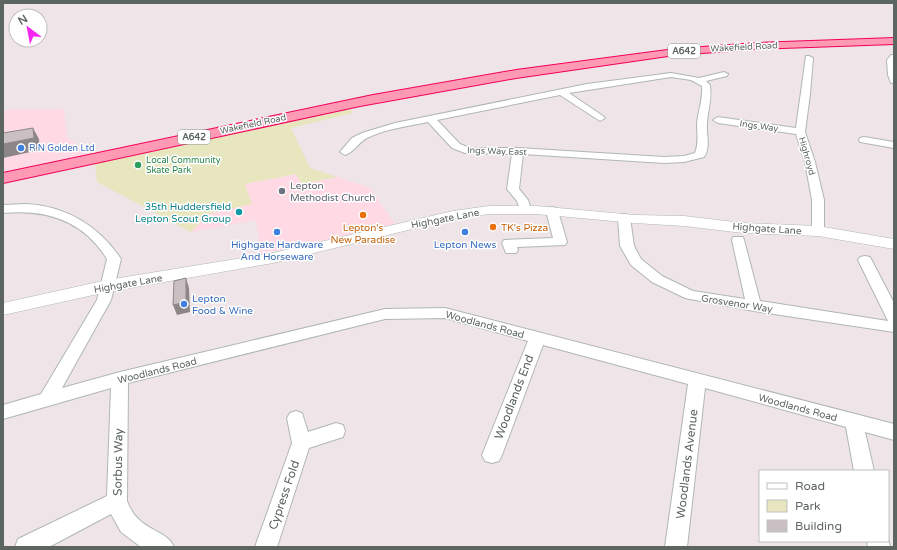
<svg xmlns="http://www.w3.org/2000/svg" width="897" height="550" font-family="'Varela Round',sans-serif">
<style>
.commercial{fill:#ffd9e4}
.green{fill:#e8e6bf}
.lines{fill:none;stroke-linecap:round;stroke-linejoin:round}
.minor-casing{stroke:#afb7b4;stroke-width:2}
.tertiary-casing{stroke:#afb7b4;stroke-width:1}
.trunk-casing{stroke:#f30059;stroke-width:2}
.minor{fill:#fff;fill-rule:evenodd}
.tertiary{fill:#fff;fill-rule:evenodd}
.trunk{fill:#ff9ab5;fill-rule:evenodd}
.shaded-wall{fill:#8d8688}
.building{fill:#cac0c3;stroke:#8d8688}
.shop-dot{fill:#3f7fe0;stroke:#fff;stroke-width:1.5}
.leisure-dot{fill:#2e9e5b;stroke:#fff;stroke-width:1.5}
.worship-dot{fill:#6b7280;stroke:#fff;stroke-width:1.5}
.culture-dot{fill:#0f9aa8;stroke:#fff;stroke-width:1.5}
.food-dot{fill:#e8710a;stroke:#fff;stroke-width:1.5}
.labels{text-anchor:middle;stroke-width:3;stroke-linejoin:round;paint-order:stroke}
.far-street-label{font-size:9px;fill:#5c6560;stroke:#fff}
.shield{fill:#fff;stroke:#8d9390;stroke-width:1}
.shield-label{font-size:9px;font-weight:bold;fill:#5c6560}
.far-shop-label{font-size:9px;fill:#366cbe;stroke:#fff;text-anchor:start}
.far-leisure-label{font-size:9px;fill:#27864d;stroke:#fff;text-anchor:start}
.worship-label{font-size:10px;fill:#5b616d;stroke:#fff;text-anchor:start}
.culture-label{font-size:10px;fill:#0d838f;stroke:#fff;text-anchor:end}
.street-label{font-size:10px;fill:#5c6560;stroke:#fff}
.food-label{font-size:10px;fill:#c56008;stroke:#fff}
.shop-label{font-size:10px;fill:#366cbe;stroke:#fff}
.near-street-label{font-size:12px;fill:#5c6560;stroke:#fff}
</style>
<rect width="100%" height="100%" fill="#efe4e7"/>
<path class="commercial" d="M 64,109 L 67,137 L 87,155 L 3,173 L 3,110 Z
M 297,174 L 302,184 L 337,177 L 370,188 L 395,224 L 261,254 L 256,220 L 191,232 L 208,214 L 251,204 L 244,184 Z"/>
<path class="green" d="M 350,109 L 353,113 L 291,128 L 310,168 L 337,177 L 302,184 L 296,174 L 245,184 L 252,204 L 208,214 L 191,232 L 97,182 L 95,163 Z"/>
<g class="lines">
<g class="minor-casing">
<path id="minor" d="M 891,55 L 894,55 L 894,83 L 891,83 L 888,75 L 887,60 Z
M 806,56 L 809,56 L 813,58 L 810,94 L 805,132 L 815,162 L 824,200 L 824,231 L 822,234 L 814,234 L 812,231 L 812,200 L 805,162 L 796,134 L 718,123 L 713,120 L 718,117 L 796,128 Z
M 724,72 L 728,74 L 727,76 L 706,81 L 710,85 C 712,100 708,109 707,123 C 706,135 711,146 704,157 L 684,162 L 664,163 L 523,154 L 519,189 L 528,200 L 531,209 L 529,212 L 521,212 L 517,201 L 507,189 L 512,154 L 465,153 L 452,148 L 428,122 C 408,126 385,129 367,138 C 359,142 353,153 345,155 L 340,152 L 352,138 L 362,133 L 395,123 L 587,84 L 671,73 L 699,78 ZM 671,77 L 691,80 L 702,86 C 703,100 698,111 697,124 C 697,134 699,143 695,153 L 684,156 L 664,157 L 518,148 L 470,148 L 460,144 L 437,120 L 560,95 L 600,121 L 605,118 L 603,116 L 569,93 Z
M 864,137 L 894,142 L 894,148 L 860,142 L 859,140 L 860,138 Z
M 26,204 C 66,206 99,226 121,259 L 111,300 L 62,388 L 120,372 L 385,309 L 445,308 L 894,424 L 894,440 L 865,432 L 874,471 L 854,471 L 846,427 L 705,388 L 687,547 L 665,547 L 688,384 L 543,345 L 502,455 L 499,461 L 492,463 L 485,461 L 482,455 L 528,341 L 445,318 L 385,319 L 128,383 L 127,501 C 138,532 166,528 174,547 L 141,547 L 121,532 L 111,514 L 49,547 L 15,547 L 18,539 L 107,496 L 111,388 L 3,419 L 3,405 L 41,394 L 97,300 L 107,259 C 83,220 46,209 3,213 L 3,205 Z
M 552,207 L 556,208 L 558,211 L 567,242 L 565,245 L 517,247 L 518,250 L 516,253 L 506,253 L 502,243 L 504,240 L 553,238 L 546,211 L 548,208 Z
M 624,214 L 628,215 L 630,218 L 634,246 L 641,259 L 662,276 L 693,291 L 745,299 L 732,240 L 733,237 L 743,237 L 744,240 L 760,301 L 888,321 L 858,260 L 860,257 L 865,256 L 870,257 L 894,303 L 894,332 L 754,311 L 685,298 L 652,282 L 631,265 L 620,246 L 618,218 L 620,215 Z
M 296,411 L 302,413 L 308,432 L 336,423 L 343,425 L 345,431 L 343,437 L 309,448 L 277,547 L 255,547 L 292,443 L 287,418 L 290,413 Z
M 888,539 L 890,547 L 868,547 L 867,541 L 888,541 Z"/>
</g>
<g class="tertiary-casing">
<path id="tertiary" d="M 489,206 L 536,206 L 635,215 L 684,216 L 743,223 L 818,226 L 894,239 L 894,249 L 818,236 L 743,233 L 684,226 L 635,223 L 536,214 L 489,214 L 453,219 L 273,263 L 107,292 L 3,315 L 3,303 L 107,280 L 273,253 L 453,211 Z"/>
</g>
<g class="trunk-casing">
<path id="trunk" d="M 894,38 L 894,44 L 757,49 L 675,55 L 516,78 L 360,106 L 3,183 L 3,173 L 373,95 L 516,70 L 675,49 L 757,43 Z"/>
</g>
<use href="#minor" class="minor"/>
<use href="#tertiary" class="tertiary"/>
<use href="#trunk" class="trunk"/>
</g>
<path class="shaded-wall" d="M 33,128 L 39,139 L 40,150 L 3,158 L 3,144 Z
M 186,278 L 189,288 L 190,312 L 177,315 L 173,305 Z"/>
<path class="building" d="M 33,128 L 34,138 L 3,144 L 3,133 Z
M 186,278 L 186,302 L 173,305 L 174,281 Z"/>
<g class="shop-dot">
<circle cx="21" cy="148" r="4"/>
<circle cx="277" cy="232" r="4"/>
<circle cx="465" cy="232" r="4"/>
<circle cx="184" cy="304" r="4"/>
</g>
<circle class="leisure-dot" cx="138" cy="165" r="4"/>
<circle class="worship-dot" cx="282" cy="191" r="4"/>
<circle class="culture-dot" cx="239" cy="212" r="4"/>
<g class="food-dot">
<circle cx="363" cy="215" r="4"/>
<circle cx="493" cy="227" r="4"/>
</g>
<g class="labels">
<g class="far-street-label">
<text transform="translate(744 47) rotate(-3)" y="3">Wakefield Road</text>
<text transform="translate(253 124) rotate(-12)" y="3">Wakefield Road</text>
<text transform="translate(759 126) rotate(8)" y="3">Ings Way</text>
<text transform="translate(497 151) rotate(2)" y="3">Ings Way East</text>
<text transform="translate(807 156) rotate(74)" y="3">Highroyd</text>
</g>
<g class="shield">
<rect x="668" y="44" width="32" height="14" rx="3"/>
<rect x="178" y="130" width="32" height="14" rx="3"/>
</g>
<g class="shield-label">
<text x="684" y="54">A642</text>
<text x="194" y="140">A642</text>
</g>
<g class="far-shop-label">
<text x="29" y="151">R N Golden Ltd</text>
</g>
<g class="far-leisure-label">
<text x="146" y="163">Local Community<tspan x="146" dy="10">Skate Park</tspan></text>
</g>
<g class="worship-label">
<text x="290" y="189">Lepton<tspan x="290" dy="12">Methodist Church</tspan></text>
</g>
<g class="culture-label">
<text x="231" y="210">35th Huddersfield<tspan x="231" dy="12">Lepton Scout Group</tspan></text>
</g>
<g class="street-label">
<text transform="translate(445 218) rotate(-11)" y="4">Highgate Lane</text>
<text transform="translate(767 228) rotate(4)" y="4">Highgate Lane</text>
<text transform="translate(128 283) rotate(-10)" y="4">Highgate Lane</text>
<text transform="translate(737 303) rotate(9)" y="4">Grosvenor Way</text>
<text transform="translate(485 324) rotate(15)" y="4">Woodlands Road</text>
<text transform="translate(157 370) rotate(-14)" y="4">Woodlands Road</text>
<text transform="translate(798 407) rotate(15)" y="4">Woodlands Road</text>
</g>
<g class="food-label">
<text x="363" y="231">Lepton's<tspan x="363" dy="12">New Paradise</tspan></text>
<text x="501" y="231" text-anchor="start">TK's Pizza</text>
</g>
<g class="shop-label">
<text x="277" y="248">Highgate Hardware<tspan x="277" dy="12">And Horseware</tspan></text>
<text x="465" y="248">Lepton News</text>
<text x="192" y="302" text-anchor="start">Lepton<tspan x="192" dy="12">Food &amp; Wine</tspan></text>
</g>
<g class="near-street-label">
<text transform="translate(514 397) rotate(-69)" y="4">Woodlands End</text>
<text transform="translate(118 462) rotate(-89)" y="4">Sorbus Way</text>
<text transform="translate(687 464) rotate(-83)" y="4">Woodlands Avenue</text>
<text transform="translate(284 495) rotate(-71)" y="4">Cypress Fold</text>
</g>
</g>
<rect width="897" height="550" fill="none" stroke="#5c6560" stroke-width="8"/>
<rect x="759" y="470" width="130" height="72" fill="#ffffff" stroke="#bec1bf"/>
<rect x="767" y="483" width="20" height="6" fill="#ffffff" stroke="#bec1bf"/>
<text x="795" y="490" font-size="12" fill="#5c6560">Road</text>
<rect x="767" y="500" width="20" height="12" fill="#e8e6bf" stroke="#bec1bf"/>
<text x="795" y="510" font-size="12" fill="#5c6560">Park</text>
<rect x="767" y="520" width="20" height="12" fill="#cac0c3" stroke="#bec1bf"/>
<text x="795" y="530" font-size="12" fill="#5c6560">Building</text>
<g transform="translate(28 28) rotate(328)"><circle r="19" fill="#ffffff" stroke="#bec1bf"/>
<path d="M0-3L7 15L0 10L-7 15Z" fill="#f425ef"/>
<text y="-6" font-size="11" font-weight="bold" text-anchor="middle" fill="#5c6560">N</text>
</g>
</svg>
